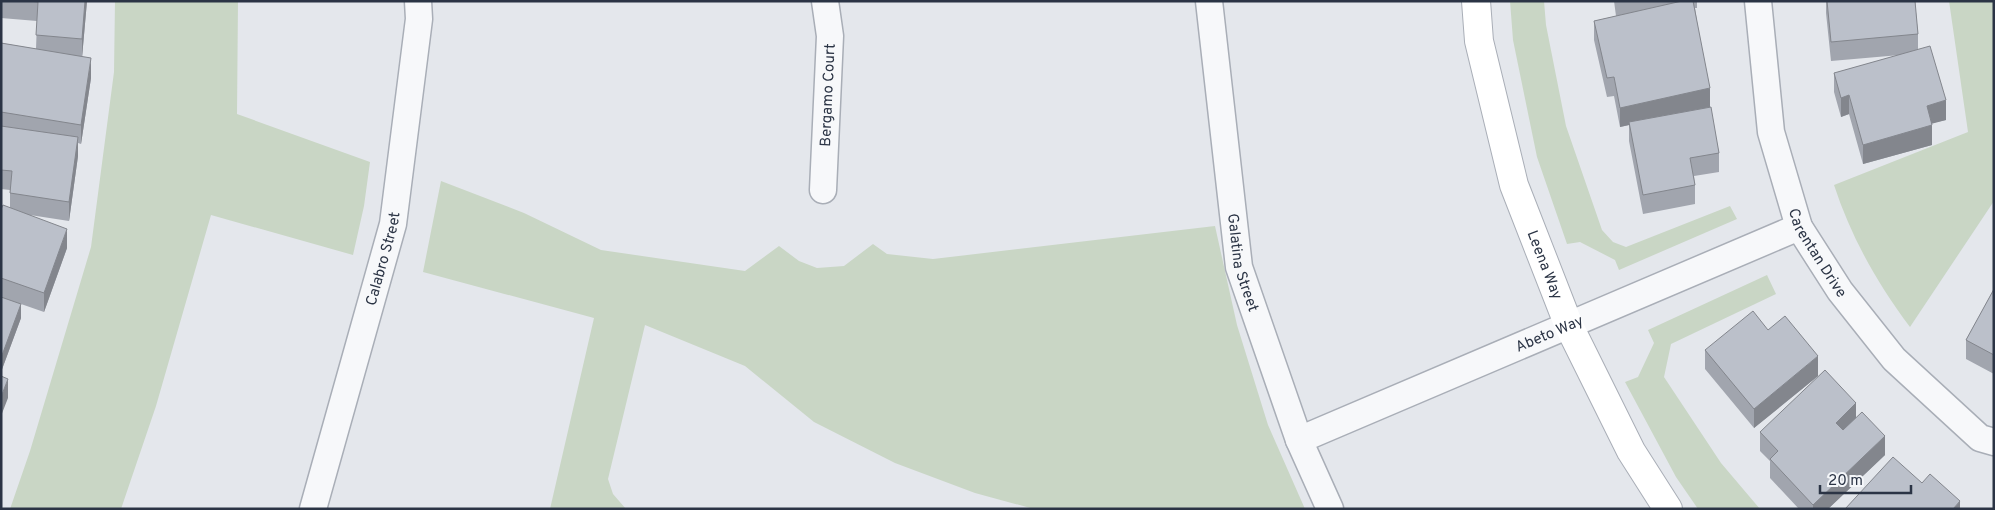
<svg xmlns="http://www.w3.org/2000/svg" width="1995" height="510" font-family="Overpass,sans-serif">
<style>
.green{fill:#c9d6c5}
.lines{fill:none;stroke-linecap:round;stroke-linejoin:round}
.street-casing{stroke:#a9aeb7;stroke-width:29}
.secondary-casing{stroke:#a9aeb7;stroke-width:30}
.street{stroke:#f7f8fa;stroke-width:26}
.secondary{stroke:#fff;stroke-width:28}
.wall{fill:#a1a5ae}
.shaded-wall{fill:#83868d}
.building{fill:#bbc0ca;stroke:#83868d}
.labels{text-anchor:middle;stroke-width:5;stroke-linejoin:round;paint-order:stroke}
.street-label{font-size:15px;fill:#2b3445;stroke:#f4f6f9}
</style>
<rect width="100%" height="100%" fill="#e4e7ec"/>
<path class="green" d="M 115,1 L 238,1 L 237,114 L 370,162 L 364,206 L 353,255 L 211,215 L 156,406 L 121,509 L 10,509 L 30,451 L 91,247 L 114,72 Z
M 1510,1 L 1544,1 L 1546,25 L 1566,126 L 1602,230 L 1613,242 L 1626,247 L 1730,206 L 1737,219 L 1619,270 L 1615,260 L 1580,242 L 1567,244 L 1537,157 L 1513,40 Z
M 1949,1 L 1994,1 L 1994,201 L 1910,327 C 1877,283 1851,237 1834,185 L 1968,132 Z
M 441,181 L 524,213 L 601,250 L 745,271 L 779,246 L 799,261 L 817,268 L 844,266 L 873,244 L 887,254 L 933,259 L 1215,226 L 1237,325 L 1268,425 L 1305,509 L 1034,509 L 975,493 L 895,463 L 814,422 L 745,366 L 645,325 L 608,479 L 613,494 L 626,509 L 550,509 L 594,318 L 423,272 Z
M 1767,275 L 1776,294 L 1671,344 L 1664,377 L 1721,463 L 1760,509 L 1698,509 L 1676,477 L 1625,382 L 1638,377 L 1654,343 L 1648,330 Z"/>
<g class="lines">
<g class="street-casing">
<g id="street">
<path id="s1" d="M 1209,1 L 1239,267 L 1299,440 L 1330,509"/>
<path id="s2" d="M 1758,1 L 1771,132 L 1799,227 L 1840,291 L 1894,359 L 1980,438 L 1994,442"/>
<path id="s3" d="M 823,190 L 830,36 L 825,1"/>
<path id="s4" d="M 1299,440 L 1799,227"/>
<path id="s5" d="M 313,509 L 393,224 L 419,19 L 418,1"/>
</g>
</g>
<g class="secondary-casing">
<g id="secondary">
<path id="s6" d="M 1476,1 L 1479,41 L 1514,185 L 1569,326 L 1631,451 L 1668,509"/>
</g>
</g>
<use href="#street" class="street"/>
<use href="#secondary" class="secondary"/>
</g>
<path class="wall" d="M 1,1 L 87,1 L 82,57 L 91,78 L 81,144 L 78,143 L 78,156 L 69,221 L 30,215 L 67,248 L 44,312 L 21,304 L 21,318 L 1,372 L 1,209 L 10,208 L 10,190 L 1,189 L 1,43 L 36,49 L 37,21 L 1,18 Z
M 1614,1 L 1697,1 L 1697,8 L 1695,8 L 1710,107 L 1719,153 L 1719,172 L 1694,176 L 1695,185 L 1695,204 L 1643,214 L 1629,141 L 1629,125 L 1620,127 L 1614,96 L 1607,97 L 1594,40 L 1594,21 L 1616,16 Z
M 1826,1 L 1915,1 L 1918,34 L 1918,50 L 1946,120 L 1932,123 L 1932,145 L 1863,164 L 1849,114 L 1841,117 L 1834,92 L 1834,73 L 1900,55 L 1831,61 L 1826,13 Z
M 1994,289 L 1994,374 L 1966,359 L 1966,340 Z
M 1768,330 L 1818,376 L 1754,428 L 1705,369 L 1705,350 Z
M 1856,417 L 1885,455 L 1828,509 L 1799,509 L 1770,478 L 1770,461 L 1760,451 L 1760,432 Z"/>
<path class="shaded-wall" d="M 85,1 L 87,1 L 82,58 L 82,39 Z
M 91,58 L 91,78 L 81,144 L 81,125 Z
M 1710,88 L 1710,107 L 1629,122 L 1629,125 L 1620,127 L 1620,108 Z
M 1849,95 L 1849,114 L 1841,117 L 1841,98 Z
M 1946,100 L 1946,120 L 1927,125 L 1927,106 Z
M 1932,125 L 1932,145 L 1863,164 L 1863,145 Z
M 78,137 L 78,156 L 69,221 L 69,202 Z
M 67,229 L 67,248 L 44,312 L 44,293 Z
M 21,304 L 21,318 L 1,372 L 1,358 Z
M 1818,356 L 1818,376 L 1754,428 L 1754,409 Z
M 8,379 L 8,398 L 1,416 L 1,397 Z
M 1856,403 L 1856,422 L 1836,442 L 1836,423 Z
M 1885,436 L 1885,455 L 1828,509 L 1813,509 L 1813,505 Z
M 1960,501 L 1960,509 L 1953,509 Z"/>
<path class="building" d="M 29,1 L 85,1 L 82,39 L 36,35 L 38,2 Z
M 1682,1 L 1693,1 L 1710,88 L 1620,108 L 1614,77 L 1607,78 L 1594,21 Z
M 1827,1 L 1915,1 L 1918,34 L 1831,42 Z
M 1,43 L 91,58 L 81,125 L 1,112 Z
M 1930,46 L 1946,100 L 1927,106 L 1932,125 L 1863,145 L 1849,95 L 1841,98 L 1834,73 Z
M 1711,107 L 1719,153 L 1690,158 L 1695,185 L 1643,195 L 1629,122 Z
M 1,126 L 78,137 L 69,202 L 10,193 L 12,171 L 1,170 Z
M 3,205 L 67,229 L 44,293 L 1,278 L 1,209 Z
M 1994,289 L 1994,355 L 1966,340 Z
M 1,297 L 21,304 L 1,358 Z
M 1753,311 L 1768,330 L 1785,316 L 1818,356 L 1754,409 L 1705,350 Z
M 1825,370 L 1856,403 L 1836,423 L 1843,430 L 1862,412 L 1885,436 L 1813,505 L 1770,459 L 1778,451 L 1760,432 Z
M 1,376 L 8,379 L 1,397 Z
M 1893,457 L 1922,483 L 1930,474 L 1960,501 L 1953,509 L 1845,509 Z"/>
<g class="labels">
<g class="street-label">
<text dy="5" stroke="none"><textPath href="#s3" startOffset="95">Bergamo Court</textPath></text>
<text dy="5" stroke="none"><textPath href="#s2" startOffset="262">Carentan Drive</textPath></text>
<text dy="5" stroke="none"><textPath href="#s5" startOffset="260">Calabro Street</textPath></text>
<text dy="5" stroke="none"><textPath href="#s1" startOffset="264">Galatina Street</textPath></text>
<text dy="5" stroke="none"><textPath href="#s6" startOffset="274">Leena Way</textPath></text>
<text dy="5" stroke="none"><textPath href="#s4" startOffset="272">Abeto Way</textPath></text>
</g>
</g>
<rect width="1995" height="510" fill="none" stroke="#2b3445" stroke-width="5"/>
<path d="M1820 485v8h91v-8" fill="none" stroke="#2b3445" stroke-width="2.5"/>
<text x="1828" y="485" font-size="15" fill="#2b3445" stroke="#f4f6f9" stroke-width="4" paint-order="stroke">20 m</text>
</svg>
